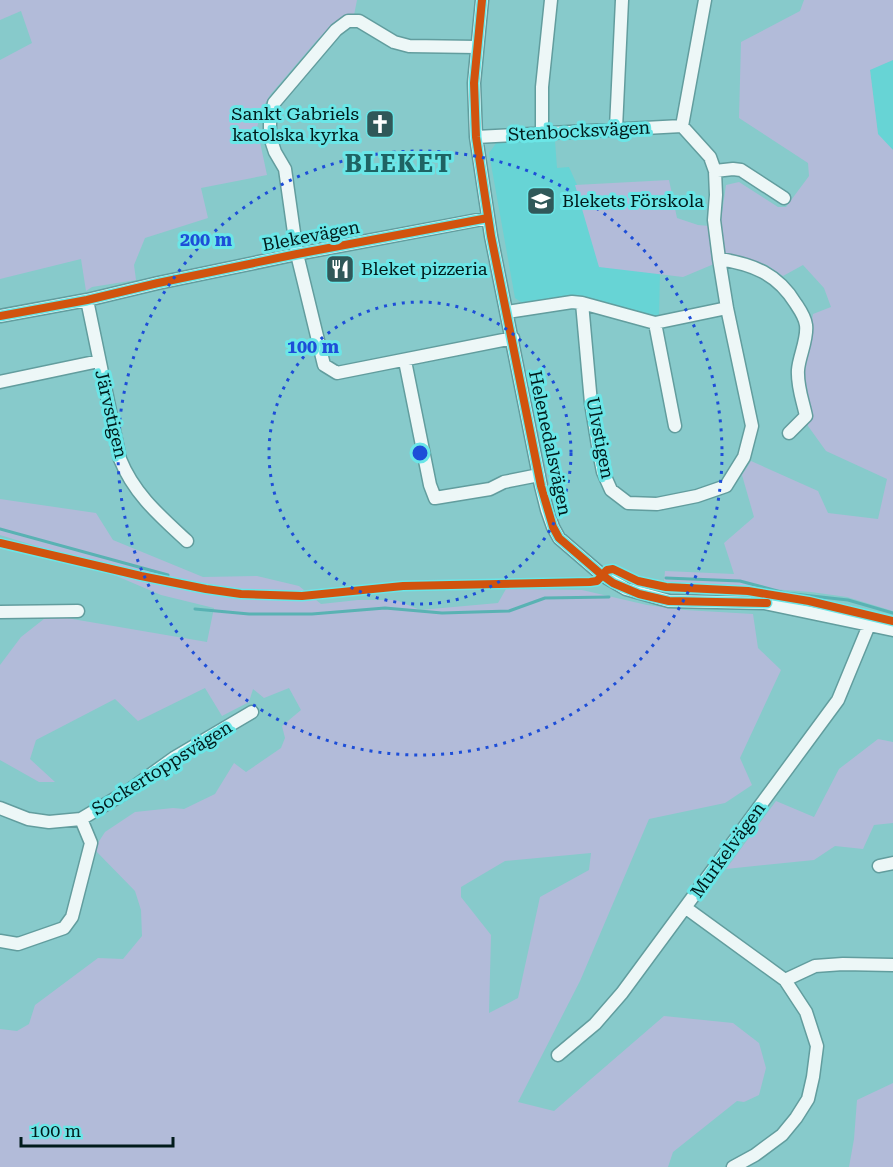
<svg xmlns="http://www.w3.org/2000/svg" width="893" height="1167" font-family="'Roboto Serif',serif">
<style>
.built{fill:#67d4d5}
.green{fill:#b2bbd9;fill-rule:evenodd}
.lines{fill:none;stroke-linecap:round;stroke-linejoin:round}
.stream{stroke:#59b2b3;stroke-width:3}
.street-casing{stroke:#629d9e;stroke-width:15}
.street{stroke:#edf7f7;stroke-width:12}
.cycleway-casing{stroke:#6be6e7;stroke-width:11}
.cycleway{stroke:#d1530e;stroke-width:8}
.ring{fill:none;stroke:#1d4ed8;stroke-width:3;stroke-dasharray:3 6}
.labels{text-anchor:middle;stroke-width:6;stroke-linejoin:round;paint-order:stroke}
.poi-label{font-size:18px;fill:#011b1b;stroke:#6be6e7;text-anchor:start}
.street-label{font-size:18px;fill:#011b1b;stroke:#6be6e7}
.district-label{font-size:24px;font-weight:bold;letter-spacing:1.5px;fill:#1f6364;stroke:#6be6e7}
.centre{fill:#1d4ed8;stroke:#6be6e7;stroke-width:3}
.ring-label{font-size:18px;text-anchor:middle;font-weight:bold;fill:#1d4ed8;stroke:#6be6e7;stroke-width:6;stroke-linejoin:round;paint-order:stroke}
</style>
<rect width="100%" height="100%" fill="#87cacb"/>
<path class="built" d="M 893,60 L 893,150 L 878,135 L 870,69 Z
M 555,141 L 557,168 L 569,167 L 599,234 L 660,272 L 659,319 L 573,296 L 524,304 L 515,298 L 489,153 L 497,142 Z"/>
<path class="green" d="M 0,0 L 357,0 L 354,15 L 343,16 L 318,39 L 270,95 L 261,111 L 257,128 L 267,175 L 201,188 L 208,218 L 145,238 L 134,265 L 136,280 L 92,287 L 86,291 L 81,259 L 0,279 L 0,60 L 32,43 L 21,11 L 0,20 Z
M 804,0 L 893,0 L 893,60 L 870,70 L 878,134 L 893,150 L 893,611 L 847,597 L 811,592 L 747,587 L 680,586 L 664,582 L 665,571 L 734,574 L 724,543 L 754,517 L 742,475 L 751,461 L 818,491 L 828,513 L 878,519 L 887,479 L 826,451 L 808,426 L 808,405 L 804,386 L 804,368 L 813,314 L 831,307 L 824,288 L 803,265 L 783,276 L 767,265 L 725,253 L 713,254 L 714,264 L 683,277 L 599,267 L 575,185 L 669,180 L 677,218 L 698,225 L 720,227 L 726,185 L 739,182 L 778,207 L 786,207 L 809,176 L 808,163 L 739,118 L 741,42 L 800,11 Z
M 0,499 L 96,513 L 113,540 L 203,577 L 257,576 L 299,586 L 321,604 L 358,600 L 396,600 L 420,610 L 498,603 L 506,589 L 582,590 L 647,605 L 685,610 L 753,614 L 758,648 L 781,670 L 740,758 L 752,785 L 725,803 L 649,819 L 580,981 L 518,1102 L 554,1111 L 664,1016 L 733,1023 L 759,1043 L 766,1068 L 759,1095 L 744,1102 L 737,1101 L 673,1152 L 668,1167 L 0,1167 L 0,1029 L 17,1031 L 29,1024 L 35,1005 L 98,958 L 123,959 L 142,936 L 141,910 L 135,891 L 94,849 L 105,832 L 135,812 L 173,808 L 184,809 L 215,794 L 234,763 L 246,772 L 281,748 L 285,738 L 282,726 L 301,710 L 289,688 L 264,698 L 253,689 L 249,702 L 222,716 L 205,688 L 138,721 L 115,699 L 36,740 L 30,759 L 55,782 L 39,782 L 0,760 L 0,665 L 21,637 L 49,615 L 207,642 L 214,608 L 161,595 L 72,557 L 0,535 ZM 591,853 L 589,870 L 540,897 L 518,998 L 489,1013 L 491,935 L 461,897 L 461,887 L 505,861 Z
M 878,739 L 893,742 L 893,823 L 874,825 L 863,849 L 835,846 L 814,860 L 726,869 L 776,801 L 814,817 L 839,769 Z
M 893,1083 L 893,1167 L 849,1167 L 854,1139 L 857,1100 Z"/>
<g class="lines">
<path class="stream" d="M 0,529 L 168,575
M 666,578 L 740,581 L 785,593 L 848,600 L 893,613
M 195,609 L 249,614 L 312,614 L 385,608 L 442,613 L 509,611 L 545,598 L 609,597"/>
<g class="street-casing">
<path id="street" d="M 482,0 L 474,83 L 476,137 L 491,236 L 541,486 L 547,510 L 553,527 L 559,538 L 602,575 L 626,589 L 669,601 L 764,603 L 893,630
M 477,47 L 409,46 L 394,42 L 359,21 L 348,21 L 336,30 L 274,103 L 270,122 L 270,137 L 275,152 L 285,169 L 297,254 L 324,365 L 337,373 L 513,338
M 616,128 L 622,0
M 542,132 L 542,87 L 551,0
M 476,137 L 682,126
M 715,171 L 733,169 L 741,170 L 784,198
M 719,259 C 753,264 778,274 796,304 C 800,310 805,317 806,325 C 808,339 799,356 798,370 C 797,387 803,401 806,416 L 789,433
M 87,300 L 120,459 C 134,494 160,516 187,541
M 582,303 L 655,323 L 727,308
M 507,312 L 572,302 L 582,303 L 591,403 L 599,452 L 603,472 L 611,490 L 628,503 L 657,504 L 697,496 L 726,486 L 744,457 L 752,426 L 727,308 L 719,259 L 714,220 L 716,195 L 715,171 L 710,157 L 682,126 L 705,0
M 0,316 L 87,300 L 158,283 L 297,254 L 488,218
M 655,323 L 675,426
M 405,361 L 430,485 L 435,498 L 490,489 L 504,482 L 539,475
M 0,382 L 99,361
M 0,612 L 78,611
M 0,808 L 28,819 L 49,822 L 81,819 L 128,791 L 174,758 L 252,712
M 879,866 L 893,863
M 686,908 L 785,980 L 806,1012 L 817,1046 L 813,1077 L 808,1099 L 796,1118 L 782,1135 L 755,1155 L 733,1167
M 0,941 L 18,944 L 64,928 L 72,917 L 91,843 L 81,819
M 785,980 L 815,966 L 843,964 L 893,965
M 558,1055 L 595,1024 L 622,993 L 838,700 L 869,625"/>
</g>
<use href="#street" class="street"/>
<g class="cycleway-casing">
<path id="cycleway" d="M 482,0 L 474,83 L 476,137 L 491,236 L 541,486 L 553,527 L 559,538 L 602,575 L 613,583 L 639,594 L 669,601 L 767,603
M 0,316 L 87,300 L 158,283 L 297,254 L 488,218
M 0,543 L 141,576 L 206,589 L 241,594 L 302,596 L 403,586 L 590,582 L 597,581 L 607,570 L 613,569 L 638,581 L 666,587 L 748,591 L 809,601 L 893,621"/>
</g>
<use href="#cycleway" class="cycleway"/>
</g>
<g class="ring">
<circle cx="420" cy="453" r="151"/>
<circle cx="420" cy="453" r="302"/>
</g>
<defs>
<g id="church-square" transform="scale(1.5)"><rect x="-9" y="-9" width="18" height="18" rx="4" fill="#305859" stroke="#6be6e7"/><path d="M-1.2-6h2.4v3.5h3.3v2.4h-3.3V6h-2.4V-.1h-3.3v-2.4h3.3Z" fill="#fff"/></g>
<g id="school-square" transform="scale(1.5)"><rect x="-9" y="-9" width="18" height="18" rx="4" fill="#305859" stroke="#6be6e7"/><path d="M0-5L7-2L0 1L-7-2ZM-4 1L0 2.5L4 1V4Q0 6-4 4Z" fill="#fff"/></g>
<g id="restaurant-square" transform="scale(1.5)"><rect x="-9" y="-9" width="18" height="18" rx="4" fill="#305859" stroke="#6be6e7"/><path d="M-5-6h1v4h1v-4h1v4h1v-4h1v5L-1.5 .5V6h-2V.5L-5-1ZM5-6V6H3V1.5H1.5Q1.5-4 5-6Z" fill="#fff"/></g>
</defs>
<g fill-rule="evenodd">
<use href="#church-square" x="380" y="124"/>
<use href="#school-square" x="541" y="201"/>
<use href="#restaurant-square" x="340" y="269"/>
</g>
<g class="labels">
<g class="poi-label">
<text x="359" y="120" text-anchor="end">Sankt Gabriels<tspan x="359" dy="21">katolska kyrka</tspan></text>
<text x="562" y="207">Blekets Förskola</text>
<text x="361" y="275">Bleket pizzeria</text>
</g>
<g class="street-label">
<text transform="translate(579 131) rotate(-3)" y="6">Stenbocksvägen</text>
<text transform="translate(311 236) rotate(-11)" y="6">Blekevägen</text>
<text transform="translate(111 414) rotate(77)" y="6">Järvstigen</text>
<text transform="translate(600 438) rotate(79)" y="6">Ulvstigen</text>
<text transform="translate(550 443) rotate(78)" y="6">Helenedalsvägen</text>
<text transform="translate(162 768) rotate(-32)" y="6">Sockertoppsvägen</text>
<text transform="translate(728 850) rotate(-54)" y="6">Murkelvägen</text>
</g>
<g class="district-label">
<text x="399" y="172">BLEKET</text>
</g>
</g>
<circle cx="420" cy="453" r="9" class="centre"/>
<g class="ring-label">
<text x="206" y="246">200 m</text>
<text x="313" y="353">100 m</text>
</g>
<path d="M21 1137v9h152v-9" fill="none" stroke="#011b1b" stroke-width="3"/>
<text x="30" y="1137" font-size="18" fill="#011b1b" stroke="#6be6e7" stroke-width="4.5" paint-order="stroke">100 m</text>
</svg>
